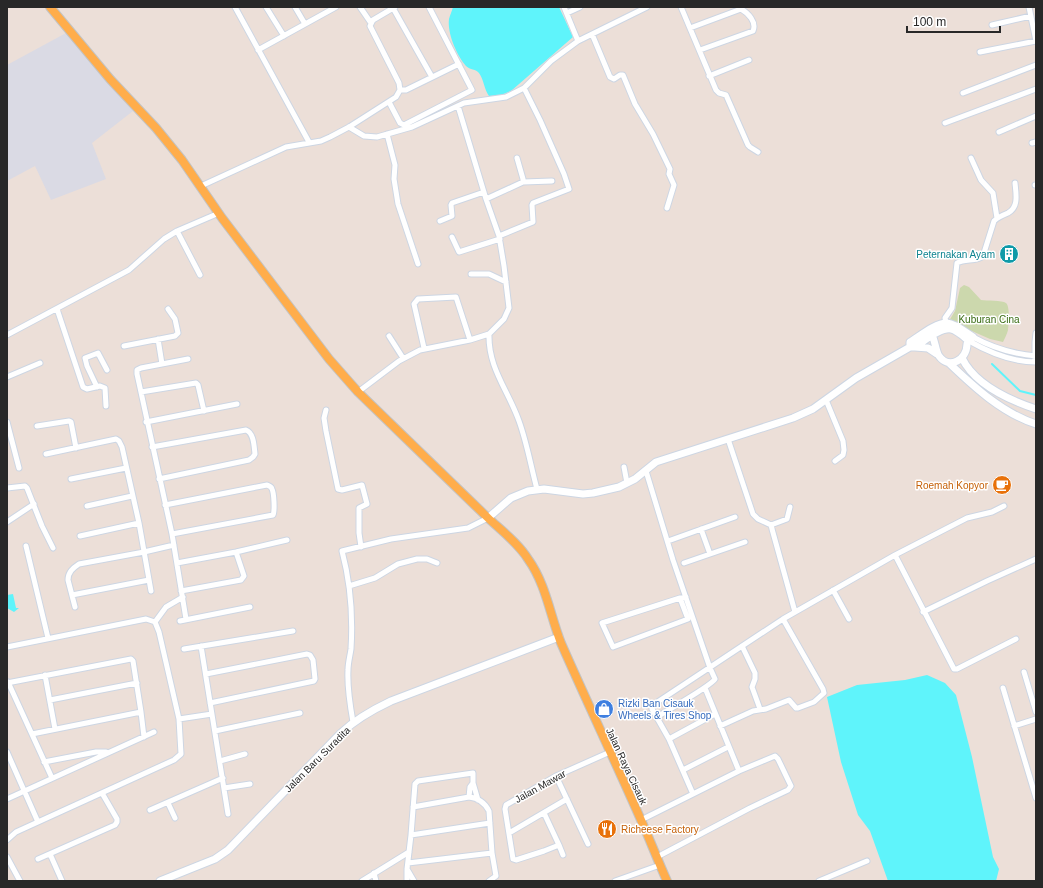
<svg xmlns="http://www.w3.org/2000/svg" width="1043" height="888" font-family="Helvetica,sans-serif">
<style>
.industrial{fill:#dadae4}
.cemetery{fill:#ccd8ad}
.water{fill:#5ff4fb}
.lines{fill:none;stroke-linecap:round;stroke-linejoin:round}
.stream{stroke:#5ff4fb;stroke-width:2}
.street-casing{stroke:#cdd6e3;stroke-width:7}
.secondary-casing{stroke:#cdd6e3;stroke-width:9}
.primary-casing{stroke:#c3c3c3;stroke-width:10}
.street{stroke:#fff;stroke-width:5}
.secondary{stroke:#fff;stroke-width:7}
.primary{stroke:#ffad4b;stroke-width:8}
.labels{text-anchor:middle;stroke-width:3;stroke-linejoin:round;paint-order:stroke}
.culture-label{font-size:10px;fill:#0d838f;stroke:#fff;text-anchor:end}
.park-label{font-size:10px;fill:#386b12;stroke:#fff}
.food-label{font-size:10px;fill:#c56008;stroke:#fff;text-anchor:end}
.shop-label{font-size:10px;fill:#366cbe;stroke:#fff;text-anchor:start}
.street-label{font-size:10px;fill:#282828;stroke:#fff}
</style>
<rect width="100%" height="100%" fill="#ecdfd8"/>
<path class="industrial" d="M 66,33 L 133,111 L 92,143 L 106,179 L 51,200 L 35,166 L 7,181 L 7,65 Z"/>
<path class="cemetery" d="M 964,285 L 969,287 L 981,300 C 987,301 1002,300 1006,303 C 1010,306 1009,324 1008,330 C 1007,334 1005,338 1003,342 L 990,339 L 949,321 L 955,311 L 960,288 Z"/>
<path class="water" d="M 453,7 L 559,7 L 573,37 L 511,91 L 501,95 L 489,96 C 484,89 484,80 479,73 C 476,69 470,70 466,66 C 457,56 447,33 449,19 C 450,15 452,11 453,7 Z
M 13,594 L 16,608 L 19,608 L 14,612 L 7,608 L 7,595 Z
M 927,675 L 945,683 L 956,695 L 972,757 L 993,857 L 999,869 L 996,881 L 888,881 L 870,831 L 858,815 L 841,762 L 827,697 L 857,685 L 905,680 Z"/>
<g class="lines">
<path class="stream" d="M 992,364 L 1020,391 L 1036,395"/>
<g class="street-casing">
<path id="street" d="M 235,7 L 309,142
M 266,7 L 284,36
M 295,7 L 305,24
M 360,7 L 371,23
M 564,7 L 578,41
M 681,7 L 716,90 L 719,93 L 726,95 L 748,145 L 750,147 L 758,152
M 1029,7 L 1036,41
M 393,8 L 432,77
M 567,13 L 580,7
M 992,25 L 1031,16
M 690,28 L 741,9 C 748,13 757,22 753,31 L 700,50
M 592,34 L 610,77 L 614,79 L 620,75 L 623,75 L 635,104 L 653,134 L 670,169 L 669,174 L 674,185 L 667,208
M 258,50 L 336,7
M 980,52 L 1036,41
M 709,76 L 749,60
M 400,90 L 406,90 L 459,64
M 963,93 L 1036,65
M 389,102 L 400,123 L 404,125 L 472,90 L 429,7
M 458,106 L 486,199 L 499,236 L 504,266 L 509,308 L 504,319 L 489,334 C 488,368 508,390 519,421 C 527,443 531,467 537,489
M 945,123 L 1036,89
M 349,127 L 364,136 L 377,137 L 412,127 L 464,103 L 506,97 L 524,88 L 551,61 L 578,41 L 647,7
M 999,132 L 1036,116
M 387,134 L 395,165 L 394,179 L 398,204 L 418,264
M 1032,143 L 1036,142
M 517,158 L 523,179 L 523,182
M 971,158 L 981,180 L 993,193 L 997,218
M 1035,185 L 1036,185
M 201,186 L 286,147 L 321,141 L 330,137 L 349,127 L 396,97 L 400,90 L 399,83 L 370,26 L 373,20 L 395,7
M 486,199 L 523,182 L 552,181
M 440,221 L 452,216 L 451,205 L 452,203 L 484,192
M 177,231 L 200,275
M 499,236 L 533,222 L 532,205 L 533,203 L 569,189 L 564,174 L 540,120 L 524,88
M 452,237 L 459,252 L 500,239
M 471,274 L 489,274 L 506,282
M 57,309 L 83,387 L 87,389 L 100,386 L 105,388 L 106,406
M 946,323 L 945,318 L 952,308 L 957,263 C 965,258 976,262 983,256 L 994,221 C 998,217 1003,215 1008,213 C 1019,207 1016,194 1015,183
M 7,335 L 129,270 L 164,239 L 177,231 L 219,213
M 389,336 L 403,358
M 973,337 C 993,348 1013,354 1036,356
M 158,339 L 162,364
M 968,343 L 969,341 C 990,353 1012,362 1036,362
M 124,346 L 175,336 L 178,333 L 175,319 L 168,309
M 424,348 L 414,304 L 418,299 L 456,297 L 470,340
M 1035,359 L 1035,342 L 1036,333
M 7,377 L 40,363
M 97,387 L 87,366 L 85,358 L 98,353 L 107,370
M 141,392 L 196,383 L 198,385 L 204,411
M 358,392 L 399,361 L 420,350 L 470,340 L 489,334
M 826,400 L 843,441 L 844,450 L 843,455 L 835,461
M 326,410 L 324,418 L 326,431 L 338,489 L 342,490 L 362,485 L 367,504 L 359,508 L 359,533 L 361,547
M 7,422 L 19,468
M 146,422 L 237,404
M 37,426 L 69,421 L 71,422 L 76,448
M 728,439 L 753,514 L 758,519 L 771,525 L 772,529 L 795,612
M 152,447 L 246,430 C 254,433 254,446 255,454 L 253,457 L 249,460 L 159,479
M 46,454 L 116,439 L 119,441 L 122,447 L 139,523 L 151,591
M 624,467 L 627,483
M 646,471 L 673,560 L 710,668 L 715,679 C 711,686 668,710 657,717
M 71,479 L 126,468
M 7,488 L 25,486 L 27,488 L 42,526 L 53,548
M 165,505 L 267,485 C 269,486 271,486 272,489 C 274,493 275,511 273,515 L 172,534
M 87,506 L 132,496
M 7,522 L 34,504
M 771,525 L 787,519 L 790,507
M 701,529 L 710,554
M 80,536 L 139,523
M 668,541 L 735,517
M 26,546 L 48,638
M 895,555 L 954,669 L 957,669 L 1016,639
M 177,563 L 236,552 L 287,540
M 684,563 L 745,542
M 349,586 L 375,578 L 398,564 L 417,559 L 427,559 L 437,563
M 833,590 L 849,619
M 181,591 L 241,580 L 244,576 L 236,552
M 72,595 L 149,580
M 680,598 L 688,619 L 613,647 L 602,623 L 680,598 L 686,597
M 75,607 L 68,580 C 68,572 73,568 79,564 L 144,552 L 174,545
M 923,612 L 987,581 L 1036,559
M 186,619 L 172,534 L 137,374 L 137,370 L 141,368 L 188,359
M 180,621 L 250,607
M 155,622 L 166,607 L 183,597
M 201,646 L 228,814
M 742,646 L 755,673 L 755,679 L 752,687 L 760,709
M 7,647 L 146,619 L 155,622 L 159,632 L 179,719 L 181,754 L 174,760 L 16,832 L 7,840
M 184,649 L 293,631
M 1024,672 L 1036,712
M 206,674 L 307,654 L 310,655 L 313,660 L 315,679 L 314,681 L 210,703
M 45,675 L 55,729
M 8,682 L 52,778
M 7,683 L 131,659 L 133,661 L 141,712 L 144,737
M 705,688 L 739,771
M 1003,688 L 1036,798
M 50,700 L 137,683
M 179,719 L 212,714
M 353,722 C 350,705 347,688 348,670 C 348,663 350,656 351,649 C 353,617 350,581 342,551 L 391,539 L 468,528 L 488,518
M 720,726 L 753,711 L 766,709 L 789,700 L 796,708 L 798,708 L 814,702 L 824,693 L 823,689 L 783,619
M 1014,726 L 1036,719
M 215,731 L 300,713
M 32,734 L 141,712
M 669,739 L 715,714
M 7,752 L 38,822
M 220,761 L 245,754
M 44,762 L 96,752 L 106,752
M 683,770 L 728,747
M 556,776 L 588,844
M 224,788 L 250,784
M 693,794 L 669,739 L 652,709 L 653,705 L 783,619 L 895,555 L 967,518 L 992,512 L 1004,506
M 469,797 L 470,787 L 473,783
M 7,799 L 154,732
M 168,803 L 175,818
M 413,807 L 469,797 C 478,798 485,803 489,811 L 492,853 L 496,876 L 489,881
M 150,810 L 223,778
M 544,813 L 559,845 L 544,851 L 516,860 L 513,859 L 505,809 L 506,805 L 556,776 L 610,752
M 641,820 L 739,771 L 775,756 L 778,759 L 791,786 L 788,790 L 750,808 L 657,857
M 509,833 L 567,799
M 411,835 L 490,823
M 559,845 L 563,855
M 50,854 L 62,881
M 7,857 L 20,881
M 38,859 L 115,825 L 117,822 L 117,819 L 102,793
M 408,863 L 492,853
M 374,873 L 376,881
M 362,881 L 409,852
M 407,881 L 407,870
M 414,881 L 407,869 L 411,835 L 415,784 L 418,781 L 473,773 L 473,783 L 478,800
M 615,881 L 660,865
M 819,881 L 867,861"/>
</g>
<g class="secondary-casing">
<path id="secondary" d="M 932,335 C 935,341 936,352 939,356 C 949,370 967,360 967,344
M 915,347 L 928,348 L 937,354
M 962,358 C 975,385 1009,400 1036,409
M 949,363 C 974,387 1002,413 1036,424
M 488,518 L 511,498 L 528,491 L 544,489 L 583,494 L 593,493 L 619,487 L 635,479 L 656,462 L 793,418 L 813,409 L 856,378 L 910,347 L 915,347 C 923,342 940,327 951,329 C 958,331 964,337 969,341 L 973,337 C 965,332 956,324 947,323 C 935,323 920,336 910,342 L 910,347
M 160,881 L 215,859 L 228,850 L 341,733 C 356,719 372,710 391,701 L 559,637"/>
</g>
<g class="primary-casing">
<path id="primary" d="M 50,7 L 110,79 L 156,128 L 182,160 L 222,218 L 329,359 L 358,392 L 488,518 C 502,531 518,543 528,559 C 546,584 550,615 561,643 C 587,702 615,761 641,820 C 650,840 658,861 667,881"/>
</g>
<use href="#street" class="street"/>
<use href="#secondary" class="secondary"/>
<use href="#primary" class="primary"/>
</g>
<defs>
<g id="building-disc" transform="scale(1)"><circle r="9.5" fill="#0f9aa8" stroke="#fff"/><path d="M-4-6H4V6H1V3H-1V6H-4ZM-2.5-4.3h1.7v1.8h-1.7ZM.8-4.3h1.7v1.8H.8ZM-2.5-1h1.7V.8h-1.7ZM.8-1h1.7V.8H.8Z" fill="#fff"/></g>
<g id="cafe-disc" transform="scale(1)"><circle r="9.5" fill="#e8710a" stroke="#fff"/><path d="M-5.5-4.5H6V0H3Q3 3.5 0 3.5H-2.5Q-5.5 3.5-5.5 0ZM3-3.2v2h1.7v-2ZM-6 4.5H4V6H-6Z" fill="#fff"/></g>
<g id="shop-disc" transform="scale(1)"><circle r="9.5" fill="#3f7fe0" stroke="#fff"/><path d="M-5-2.5h2.3a2.7 3.5 0 0 1 5.4 0H5L5.5 6h-11ZM-1.5-2.5h3a1.5 2.3 0 0 0-3 0Z" fill="#fff"/></g>
<g id="restaurant-disc" transform="scale(1)"><circle r="9.5" fill="#e8710a" stroke="#fff"/><path d="M-5-6h1v4h1v-4h1v4h1v-4h1v5L-1.5 .5V6h-2V.5L-5-1ZM5-6V6H3V1.5H1.5Q1.5-4 5-6Z" fill="#fff"/></g>
</defs>
<g fill-rule="evenodd">
<use href="#building-disc" x="1009" y="254"/>
<use href="#cafe-disc" x="1002" y="485"/>
<use href="#shop-disc" x="604" y="709"/>
<use href="#restaurant-disc" x="607" y="829"/>
</g>
<g class="labels">
<g class="culture-label">
<text x="995" y="258">Peternakan Ayam</text>
</g>
<g class="park-label">
<text x="989" y="323">Kuburan Cina</text>
</g>
<g class="food-label">
<text x="988" y="489">Roemah Kopyor</text>
<text x="621" y="833" text-anchor="start">Richeese Factory</text>
</g>
<g class="shop-label">
<text x="618" y="707">Rizki Ban Cisauk<tspan x="618" dy="12">Wheels &amp; Tires Shop</tspan></text>
</g>
<g class="street-label">
<text transform="translate(317 759) rotate(-45)" y="4">Jalan Baru Suradita</text>
<text transform="translate(627 766) rotate(65)" y="4">Jalan Raya Cisauk</text>
<text transform="translate(540 786) rotate(-29)" y="4">Jalan Mawar</text>
</g>
</g>
<rect width="1043" height="888" fill="none" stroke="#282828" stroke-width="16"/>
<path d="M907 26v6h93v-6" fill="none" stroke="#282828" stroke-width="2"/>
<text x="913" y="26" font-size="12" fill="#282828" stroke="#ffffff" stroke-width="3" paint-order="stroke">100 m</text>
</svg>
